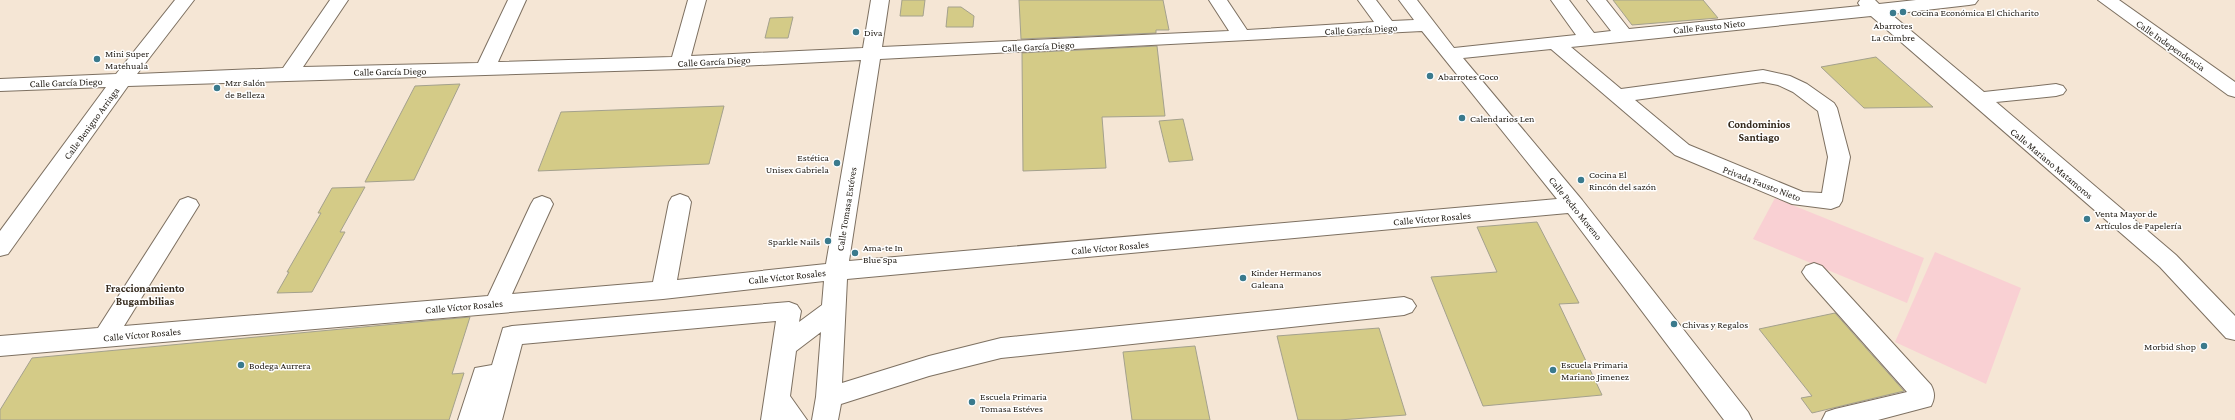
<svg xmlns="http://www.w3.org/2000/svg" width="2235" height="420" font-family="'Crimson Pro',serif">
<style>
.green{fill:#f9d0d3}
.building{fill:#d4cb87;stroke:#a4a18d}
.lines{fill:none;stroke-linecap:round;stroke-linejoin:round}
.minor-casing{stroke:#7d7061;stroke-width:2}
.minor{fill:#fff;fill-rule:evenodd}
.poi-dot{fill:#3a7a8d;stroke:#fff;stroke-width:1.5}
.labels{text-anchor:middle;stroke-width:3;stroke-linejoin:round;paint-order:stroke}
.poi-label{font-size:10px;fill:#211c15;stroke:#fff;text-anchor:start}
.street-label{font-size:10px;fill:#211c15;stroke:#fff}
.neighbourhood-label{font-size:11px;font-weight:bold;fill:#352a1d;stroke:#fff}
</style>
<rect width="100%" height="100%" fill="#f5e6d5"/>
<path class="green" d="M 1775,198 L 1924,258 L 1907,303 L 1753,239 Z
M 1935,252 L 2021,288 L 1986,384 L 1895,342 Z"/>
<path class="building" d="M 902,0 L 925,0 L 923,16 L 900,16 Z
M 1019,0 L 1163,0 L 1169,30 L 1156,30 L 1156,33 L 1021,39 Z
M 1613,0 L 1703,0 L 1718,18 L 1632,25 Z
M 948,7 L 961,7 L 974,16 L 973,27 L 946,27 Z
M 793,17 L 788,38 L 765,38 L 770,18 Z
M 1157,46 L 1165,116 L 1102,117 L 1106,168 L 1023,171 L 1022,53 Z
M 1876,57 L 1933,107 L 1864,108 L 1821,67 Z
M 460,84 L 414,180 L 365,182 L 415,86 Z
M 724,106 L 709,164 L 538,171 L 561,112 Z
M 1183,119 L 1193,160 L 1169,162 L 1159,121 Z
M 365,187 L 340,232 L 345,232 L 312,292 L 277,293 L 289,272 L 287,272 L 321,213 L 318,213 L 332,188 Z
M 1537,222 L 1579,303 L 1559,304 L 1602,395 L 1483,406 L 1431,277 L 1497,272 L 1477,227 Z
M 1835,313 L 1904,391 L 1812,413 L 1801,398 L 1812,396 L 1759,329 Z
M 470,317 L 452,374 L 464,373 L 449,420 L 0,420 L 0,410 L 32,358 Z
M 1379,328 L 1406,415 L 1339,420 L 1298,420 L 1277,336 Z
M 1195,346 L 1210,420 L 1132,420 L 1123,352 Z"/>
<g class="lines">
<g class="minor-casing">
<path id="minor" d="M 175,0 L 194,0 L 137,74 L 283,68 L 330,0 L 348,0 L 303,67 L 478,63 L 508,0 L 526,0 L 498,62 L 672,57 L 688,0 L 706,0 L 691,56 L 863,48 L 871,0 L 889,0 L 882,47 L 1229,31 L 1209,0 L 1227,0 L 1247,30 L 1374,22 L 1358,0 L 1376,0 L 1392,21 L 1414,20 L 1399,0 L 1417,0 L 1454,48 L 1576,35 L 1551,0 L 1569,0 L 1594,33 L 1611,31 L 1587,0 L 1606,0 L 1629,29 L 1860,6 L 1858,3 L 1860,0 L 1875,0 L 1879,4 L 1916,0 L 1978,0 L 1975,4 L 1969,5 L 1891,14 L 1984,92 L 2056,84 L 2063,86 L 2066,90 L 2063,94 L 2056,96 L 1996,102 L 2176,255 L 2235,316 L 2235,340 L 2226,338 L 2160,267 L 1871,16 L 1571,47 L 1621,89 L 1763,70 L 1790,76 L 1807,84 L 1834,103 L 1837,108 L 1850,157 L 1842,201 L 1839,206 L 1831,209 L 1792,204 L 1675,155 L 1551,49 L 1463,58 L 1582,200 L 1748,412 L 1752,420 L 1724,420 L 1568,213 L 847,279 L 842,383 L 929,356 L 1001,338 L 1404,297 L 1412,300 L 1416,306 L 1412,312 L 1404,315 L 1001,358 L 929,376 L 841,404 L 838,420 L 812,420 L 816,397 L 821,332 L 796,351 L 790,396 L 807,420 L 761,420 L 776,321 L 522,344 L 502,420 L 458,420 L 475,368 L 492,365 L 503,328 L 512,326 L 789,302 L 797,305 L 801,311 L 799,322 L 822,305 L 824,281 L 663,299 L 0,356 L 0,336 L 98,328 L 180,200 L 188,197 L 196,200 L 199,205 L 124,326 L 488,296 L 531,204 L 534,199 L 542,196 L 550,199 L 553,204 L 512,294 L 653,282 L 669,202 L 672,197 L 680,194 L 688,197 L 691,202 L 677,280 L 826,264 L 861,60 L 680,69 L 128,86 L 8,254 L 0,256 L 0,231 L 106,87 L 0,91 L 0,79 L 116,74 ZM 1422,31 L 1557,199 L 849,261 L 880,59 ZM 1763,82 L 1778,85 L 1793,92 L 1818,111 L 1828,157 L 1822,193 L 1803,192 L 1689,145 L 1635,100 Z
M 2098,0 L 2119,0 L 2235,82 L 2235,97 L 2228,95 Z
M 1814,263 L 1822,266 L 1931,385 C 1935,393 1935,398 1931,406 L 1878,420 L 1822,420 L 1826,412 L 1835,409 L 1907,392 L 1806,278 L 1802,272 L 1806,266 Z"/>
</g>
<use href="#minor" class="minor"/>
</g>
<g class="poi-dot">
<circle cx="1903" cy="12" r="4"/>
<circle cx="1893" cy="13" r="4"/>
<circle cx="856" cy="32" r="4"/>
<circle cx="97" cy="59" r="4"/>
<circle cx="1430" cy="76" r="4"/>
<circle cx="217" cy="88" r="4"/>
<circle cx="1462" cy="118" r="4"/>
<circle cx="837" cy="163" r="4"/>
<circle cx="1581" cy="180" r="4"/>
<circle cx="2087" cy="219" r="4"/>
<circle cx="828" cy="241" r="4"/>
<circle cx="855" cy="253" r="4"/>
<circle cx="1243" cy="278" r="4"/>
<circle cx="1674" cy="324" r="4"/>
<circle cx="2204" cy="346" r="4"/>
<circle cx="241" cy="365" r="4"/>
<circle cx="1553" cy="370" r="4"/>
<circle cx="972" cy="402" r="4"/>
</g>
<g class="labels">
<g class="poi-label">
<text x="1911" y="16">Cocina Económica El Chicharito</text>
<text x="1893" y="29" text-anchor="middle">Abarrotes<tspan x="1893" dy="12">La Cumbre</tspan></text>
<text x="864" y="36">Diva</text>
<text x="105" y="57">Mini Super<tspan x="105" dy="12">Matehuala</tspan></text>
<text x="1438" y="80">Abarrotes Coco</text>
<text x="225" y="86">Mzr Salón<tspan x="225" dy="12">de Belleza</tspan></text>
<text x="1470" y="122">Calendarios Len</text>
<text x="829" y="161" text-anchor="end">Estética<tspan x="829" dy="12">Unisex Gabriela</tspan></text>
<text x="1589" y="178">Cocina El<tspan x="1589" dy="12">Rincón del sazón</tspan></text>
<text x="2095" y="217">Venta Mayor de<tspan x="2095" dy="12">Artículos de Papelería</tspan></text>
<text x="820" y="245" text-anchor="end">Sparkle Nails</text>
<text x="863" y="251">Ama-te In<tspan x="863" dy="12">Blue Spa</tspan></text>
<text x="1251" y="276">Kinder Hermanos<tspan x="1251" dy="12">Galeana</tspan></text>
<text x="1682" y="328">Chivas y Regalos</text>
<text x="2196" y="350" text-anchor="end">Morbid Shop</text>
<text x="1561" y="368">Escuela Primaria<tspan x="1561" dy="12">Mariano Jimenez</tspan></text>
<text x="249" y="369">Bodega Aurrera</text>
<text x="980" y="400">Escuela Primaria<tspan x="980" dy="12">Tomasa Estéves</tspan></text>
</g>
<g class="street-label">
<text transform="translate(1709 26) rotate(-6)" y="4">Calle Fausto Nieto</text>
<text transform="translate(1361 29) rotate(-3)" y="4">Calle García Diego</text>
<text transform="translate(2171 45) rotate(35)" y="4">Calle Independencia</text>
<text transform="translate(1038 46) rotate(-3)" y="4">Calle García Diego</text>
<text transform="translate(714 61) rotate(-3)" y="4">Calle García Diego</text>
<text transform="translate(390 71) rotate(-1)" y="4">Calle García Diego</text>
<text transform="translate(66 82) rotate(-2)" y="4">Calle García Diego</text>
<text transform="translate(91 123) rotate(-54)" y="4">Calle Benigno Arriaga</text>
<text transform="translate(2052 163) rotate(40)" y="4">Calle Mariano Matamoros</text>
<text transform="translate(1762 183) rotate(21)" y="4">Privada Fausto Nieto</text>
<text transform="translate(1576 208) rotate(51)" y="4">Calle Pedro Moreno</text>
<text transform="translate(846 209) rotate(-81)" y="4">Calle Tomasa Estéves</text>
<text transform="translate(1432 218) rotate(-5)" y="4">Calle Víctor Rosales</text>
<text transform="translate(1110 247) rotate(-5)" y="4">Calle Víctor Rosales</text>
<text transform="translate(787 276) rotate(-6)" y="4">Calle Víctor Rosales</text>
<text transform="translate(464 306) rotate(-5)" y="4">Calle Víctor Rosales</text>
<text transform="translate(142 334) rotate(-5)" y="4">Calle Víctor Rosales</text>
</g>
<g class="neighbourhood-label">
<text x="1759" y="128">Condominios<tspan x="1759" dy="13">Santiago</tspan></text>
<text x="145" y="292">Fraccionamiento<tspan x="145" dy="13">Bugambilias</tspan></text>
</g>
</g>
</svg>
